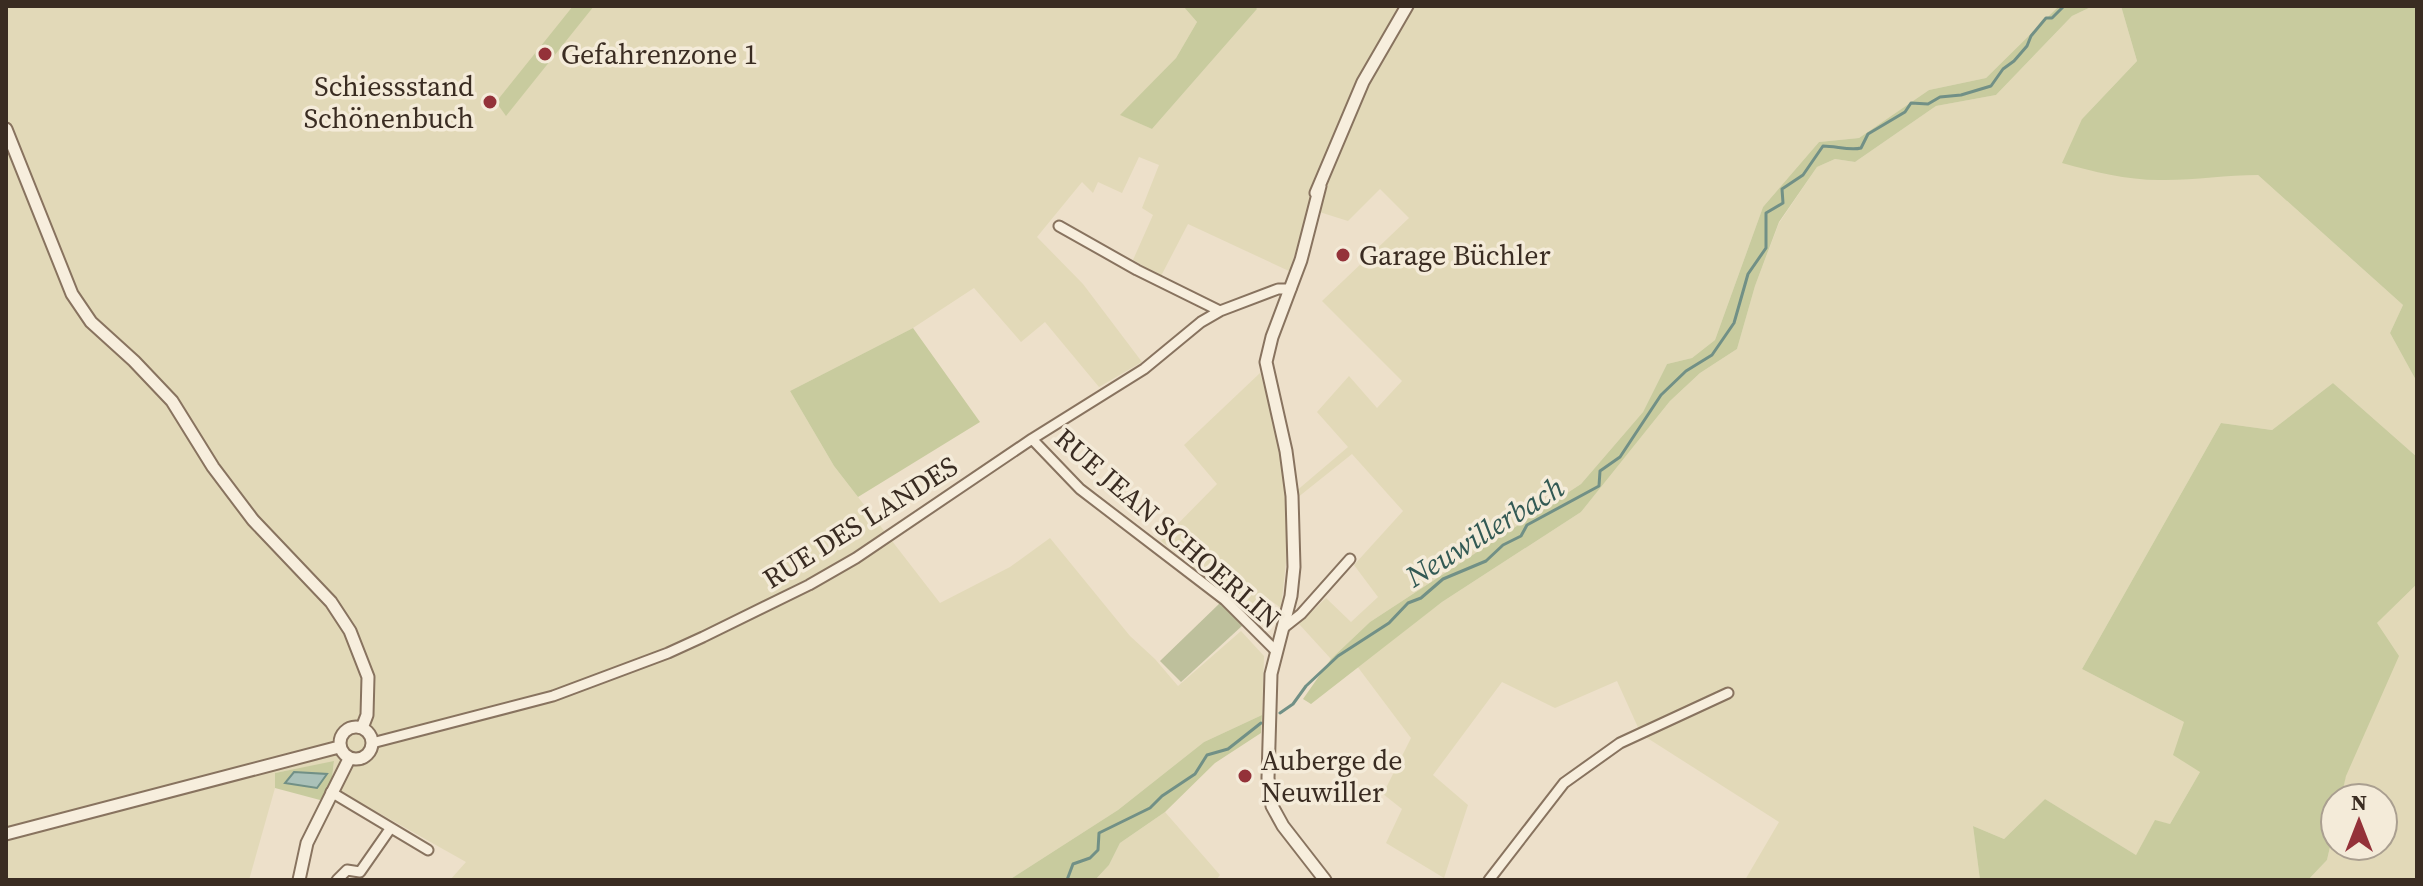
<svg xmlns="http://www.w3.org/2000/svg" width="2423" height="886" font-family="'Source Serif 4',serif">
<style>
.farmland{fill:#e2d9b8}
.green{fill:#c8cb9e}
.cemetery{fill:#bec09c}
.water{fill:#aac1b9;stroke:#719086;stroke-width:2}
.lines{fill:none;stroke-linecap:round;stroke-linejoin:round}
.stream{stroke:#719086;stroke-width:3}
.minor-casing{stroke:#88735f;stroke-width:13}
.tertiary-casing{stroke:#88735f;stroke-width:15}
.minor{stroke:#f7eedd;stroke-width:9}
.tertiary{stroke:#f7eedd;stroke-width:11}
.poi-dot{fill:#943239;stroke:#f4ebd9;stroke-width:3}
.labels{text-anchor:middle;stroke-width:7;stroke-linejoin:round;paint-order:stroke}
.poi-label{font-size:28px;fill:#3a2c22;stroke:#f4ebd9;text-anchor:start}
.street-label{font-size:28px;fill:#3a2c22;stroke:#f4ebd9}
.water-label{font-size:30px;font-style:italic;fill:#325954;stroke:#f4ebd9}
</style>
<rect width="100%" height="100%" fill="#ede0ca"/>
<path class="farmland" d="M 6,6 L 1183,6 L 1197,22 L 1176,58 L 1121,115 L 1152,129 L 1257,9 L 1255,6 L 2059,6 L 1986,78 L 1929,90 L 1859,138 L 1819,142 L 1763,207 L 1715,340 L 1692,358 L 1667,364 L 1643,412 L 1581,484 L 1370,622 L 1331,659 L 1299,624 L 1326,598 L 1351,622 L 1378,597 L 1354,565 L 1403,511 L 1352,454 L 1287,506 L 1286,562 L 1281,608 L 1263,595 L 1247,611 L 1161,541 L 1217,484 L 1184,445 L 1260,373 L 1278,435 L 1288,498 L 1348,447 L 1317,412 L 1349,376 L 1377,408 L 1402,381 L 1322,301 L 1409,218 L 1380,189 L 1348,221 L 1310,209 L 1289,271 L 1188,224 L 1161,276 L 1133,260 L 1153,215 L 1142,208 L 1159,165 L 1139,157 L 1122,193 L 1098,182 L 1093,193 L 1082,182 L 1037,237 L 1083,284 L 1142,362 L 1099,387 L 1045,322 L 1021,342 L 974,288 L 913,328 L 790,391 L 834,466 L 940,603 L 1010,567 L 1050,538 L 1130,636 L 1155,659 L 1178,686 L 1241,631 L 1264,656 L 1262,715 L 1204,742 L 1118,810 L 1009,880 L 450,880 L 466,862 L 331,786 L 334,762 L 275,773 L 275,788 L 249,880 L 6,880 Z
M 2093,6 L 2121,6 L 2137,61 L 2082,119 L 2211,175 L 2258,175 L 2403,305 L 2390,333 L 2417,382 L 2417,457 L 2333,383 L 2272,430 L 2221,423 L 2082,669 L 2184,722 L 2200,772 L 2170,824 L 2155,821 L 2136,855 L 2045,799 L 2004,839 L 1973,826 L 1980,880 L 1745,880 L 1779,822 L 1641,734 L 1617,681 L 1555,708 L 1502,682 L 1433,775 L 1468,805 L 1444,878 L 1386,843 L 1402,809 L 1383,794 L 1411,738 L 1357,666 L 1442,602 L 1581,512 L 1670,401 L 1700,373 L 1737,349 L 1755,286 L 1779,223 L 1817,167 L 1835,159 L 1855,162 L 1936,106 L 1996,95 L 2072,16 Z
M 2417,584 L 2417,880 L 2308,880 L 2327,860 L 2335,825 L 2335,846 L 2383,846 L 2383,798 L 2341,798 L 2377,623 Z
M 1165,812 L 1220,875 L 1216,880 L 1095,880 L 1109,865 L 1120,843 Z"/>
<path class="green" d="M 573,6 L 594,6 L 506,116 L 496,102 Z
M 1183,6 L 1255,6 L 1257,9 L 1152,129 L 1120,115 L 1176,58 L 1197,22 Z
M 2059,6 L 2093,6 L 2072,16 L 1996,95 L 1936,106 L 1855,162 L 1835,159 L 1817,167 L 1779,222 L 1755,286 L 1737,349 L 1700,373 L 1670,401 L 1581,512 L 1442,602 L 1311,704 L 1303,699 L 1331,659 L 1370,622 L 1581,484 L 1643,412 L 1667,364 L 1692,358 L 1715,340 L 1763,207 L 1819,142 L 1859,138 L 1929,90 L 1986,78 Z
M 2121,6 L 2417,6 L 2417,382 L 2390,333 L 2403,305 L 2258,175 C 2227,175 2196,180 2165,180 C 2130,181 2095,172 2062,163 L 2082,119 L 2137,61 Z
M 913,328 L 980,422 L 858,497 L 834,466 L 790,391 Z
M 2333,383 L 2417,457 L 2417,584 L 2377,623 L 2399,656 L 2346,776 L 2341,798 L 2335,798 L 2335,825 L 2327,860 L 2308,880 L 1980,880 L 1973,826 L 2004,839 L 2045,799 L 2136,855 L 2155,820 L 2170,824 L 2200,772 L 2173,755 L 2184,722 L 2082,669 L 2221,423 L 2272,430 Z
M 1262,715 L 1261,733 L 1215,763 L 1165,812 L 1120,843 L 1109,865 L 1095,880 L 1009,880 L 1118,810 L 1204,742 Z
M 334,761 L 331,786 L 320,800 L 275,788 L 275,773 Z"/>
<path class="cemetery" d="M 1220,603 L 1243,625 L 1181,682 L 1160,661 Z"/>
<path class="water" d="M 294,772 L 327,774 L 317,788 L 285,783 Z"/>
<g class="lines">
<path class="stream" d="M 1280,713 L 1293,704 L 1306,686 L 1338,656 L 1389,623 L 1408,603 L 1421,598 L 1443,579 L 1486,561 L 1503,545 L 1521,536 L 1527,525 L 1599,486 L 1600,471 L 1620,457 L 1661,395 L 1686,371 L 1712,355 L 1734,323 L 1748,274 L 1766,248 L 1766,213 L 1783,203 L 1782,189 L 1803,175 L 1823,146 C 1836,146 1850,151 1861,148 L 1868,134 L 1905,112 L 1911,103 L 1928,104 L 1940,97 L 1961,95 L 1991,86 L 2003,69 L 2014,61 L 2027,46 L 2031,36 L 2046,18 L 2052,18 L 2064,6
M 1067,880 L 1073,864 L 1090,858 L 1098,850 L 1099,833 L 1150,808 L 1162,796 L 1195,774 L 1207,755 L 1228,749 L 1261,723"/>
<g class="minor-casing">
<path id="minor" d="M 1059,226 L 1137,270 L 1220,311
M 1032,439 L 1080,489 L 1225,600 L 1275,650
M 1282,629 L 1301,614 L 1350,559
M 372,743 L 553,696 L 668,653 L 703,637 L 809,585 L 856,558 L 1032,439 L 1144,369 L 1201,322 L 1220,311 L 1278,289 L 1291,289
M 331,792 L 428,850
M 337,880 L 347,870 L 360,872 L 390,829
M 1489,880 L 1564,783 L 1620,743 L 1728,693"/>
</g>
<g class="tertiary-casing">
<path id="tertiary" d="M 6,129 L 72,294 L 91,322 L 134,361 L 172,401 L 213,467 L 253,520 L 331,602 L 350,631 L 368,677 L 367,715 L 362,728
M 1320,186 L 1301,260 L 1272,337 L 1266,362 L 1286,451 L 1292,496 L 1294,567 L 1291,596 L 1271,674 L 1268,778 L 1272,806 L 1283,826 L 1325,880
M 1316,193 L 1363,82 L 1407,6
M340 743a16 16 0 1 1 32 0a16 16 0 1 1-32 0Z
M 6,834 L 339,747
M 299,880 L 307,843 L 349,759"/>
</g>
<use href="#minor" class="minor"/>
<use href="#tertiary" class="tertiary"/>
</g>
<g class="poi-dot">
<circle cx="545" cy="54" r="8"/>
<circle cx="490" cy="102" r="8"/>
<circle cx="1343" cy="255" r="8"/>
<circle cx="1245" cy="776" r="8"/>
</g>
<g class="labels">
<g class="poi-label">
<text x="561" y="64">Gefahrenzone 1</text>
<text x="474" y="96" text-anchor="end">Schiessstand<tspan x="474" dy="32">Schönenbuch</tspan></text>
<text x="1359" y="265">Garage Büchler</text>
<text x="1261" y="770">Auberge de<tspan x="1261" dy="32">Neuwiller</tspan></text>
</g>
<g class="street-label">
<text transform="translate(860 522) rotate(-32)" y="10">RUE DES LANDES</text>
<text transform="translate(1168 528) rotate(41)" y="10">RUE JEAN SCHOERLIN</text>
</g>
<g class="water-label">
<text transform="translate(1485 532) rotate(-32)" y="10">Neuwillerbach</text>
</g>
</g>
<rect width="2423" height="886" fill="none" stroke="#3a2c22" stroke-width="16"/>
<g transform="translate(2359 822)"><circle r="38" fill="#f4ebd9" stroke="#aa9f90" stroke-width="2"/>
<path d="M0-6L14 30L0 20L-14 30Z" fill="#943239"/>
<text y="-12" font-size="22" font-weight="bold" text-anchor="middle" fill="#3a2c22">N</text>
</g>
</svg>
